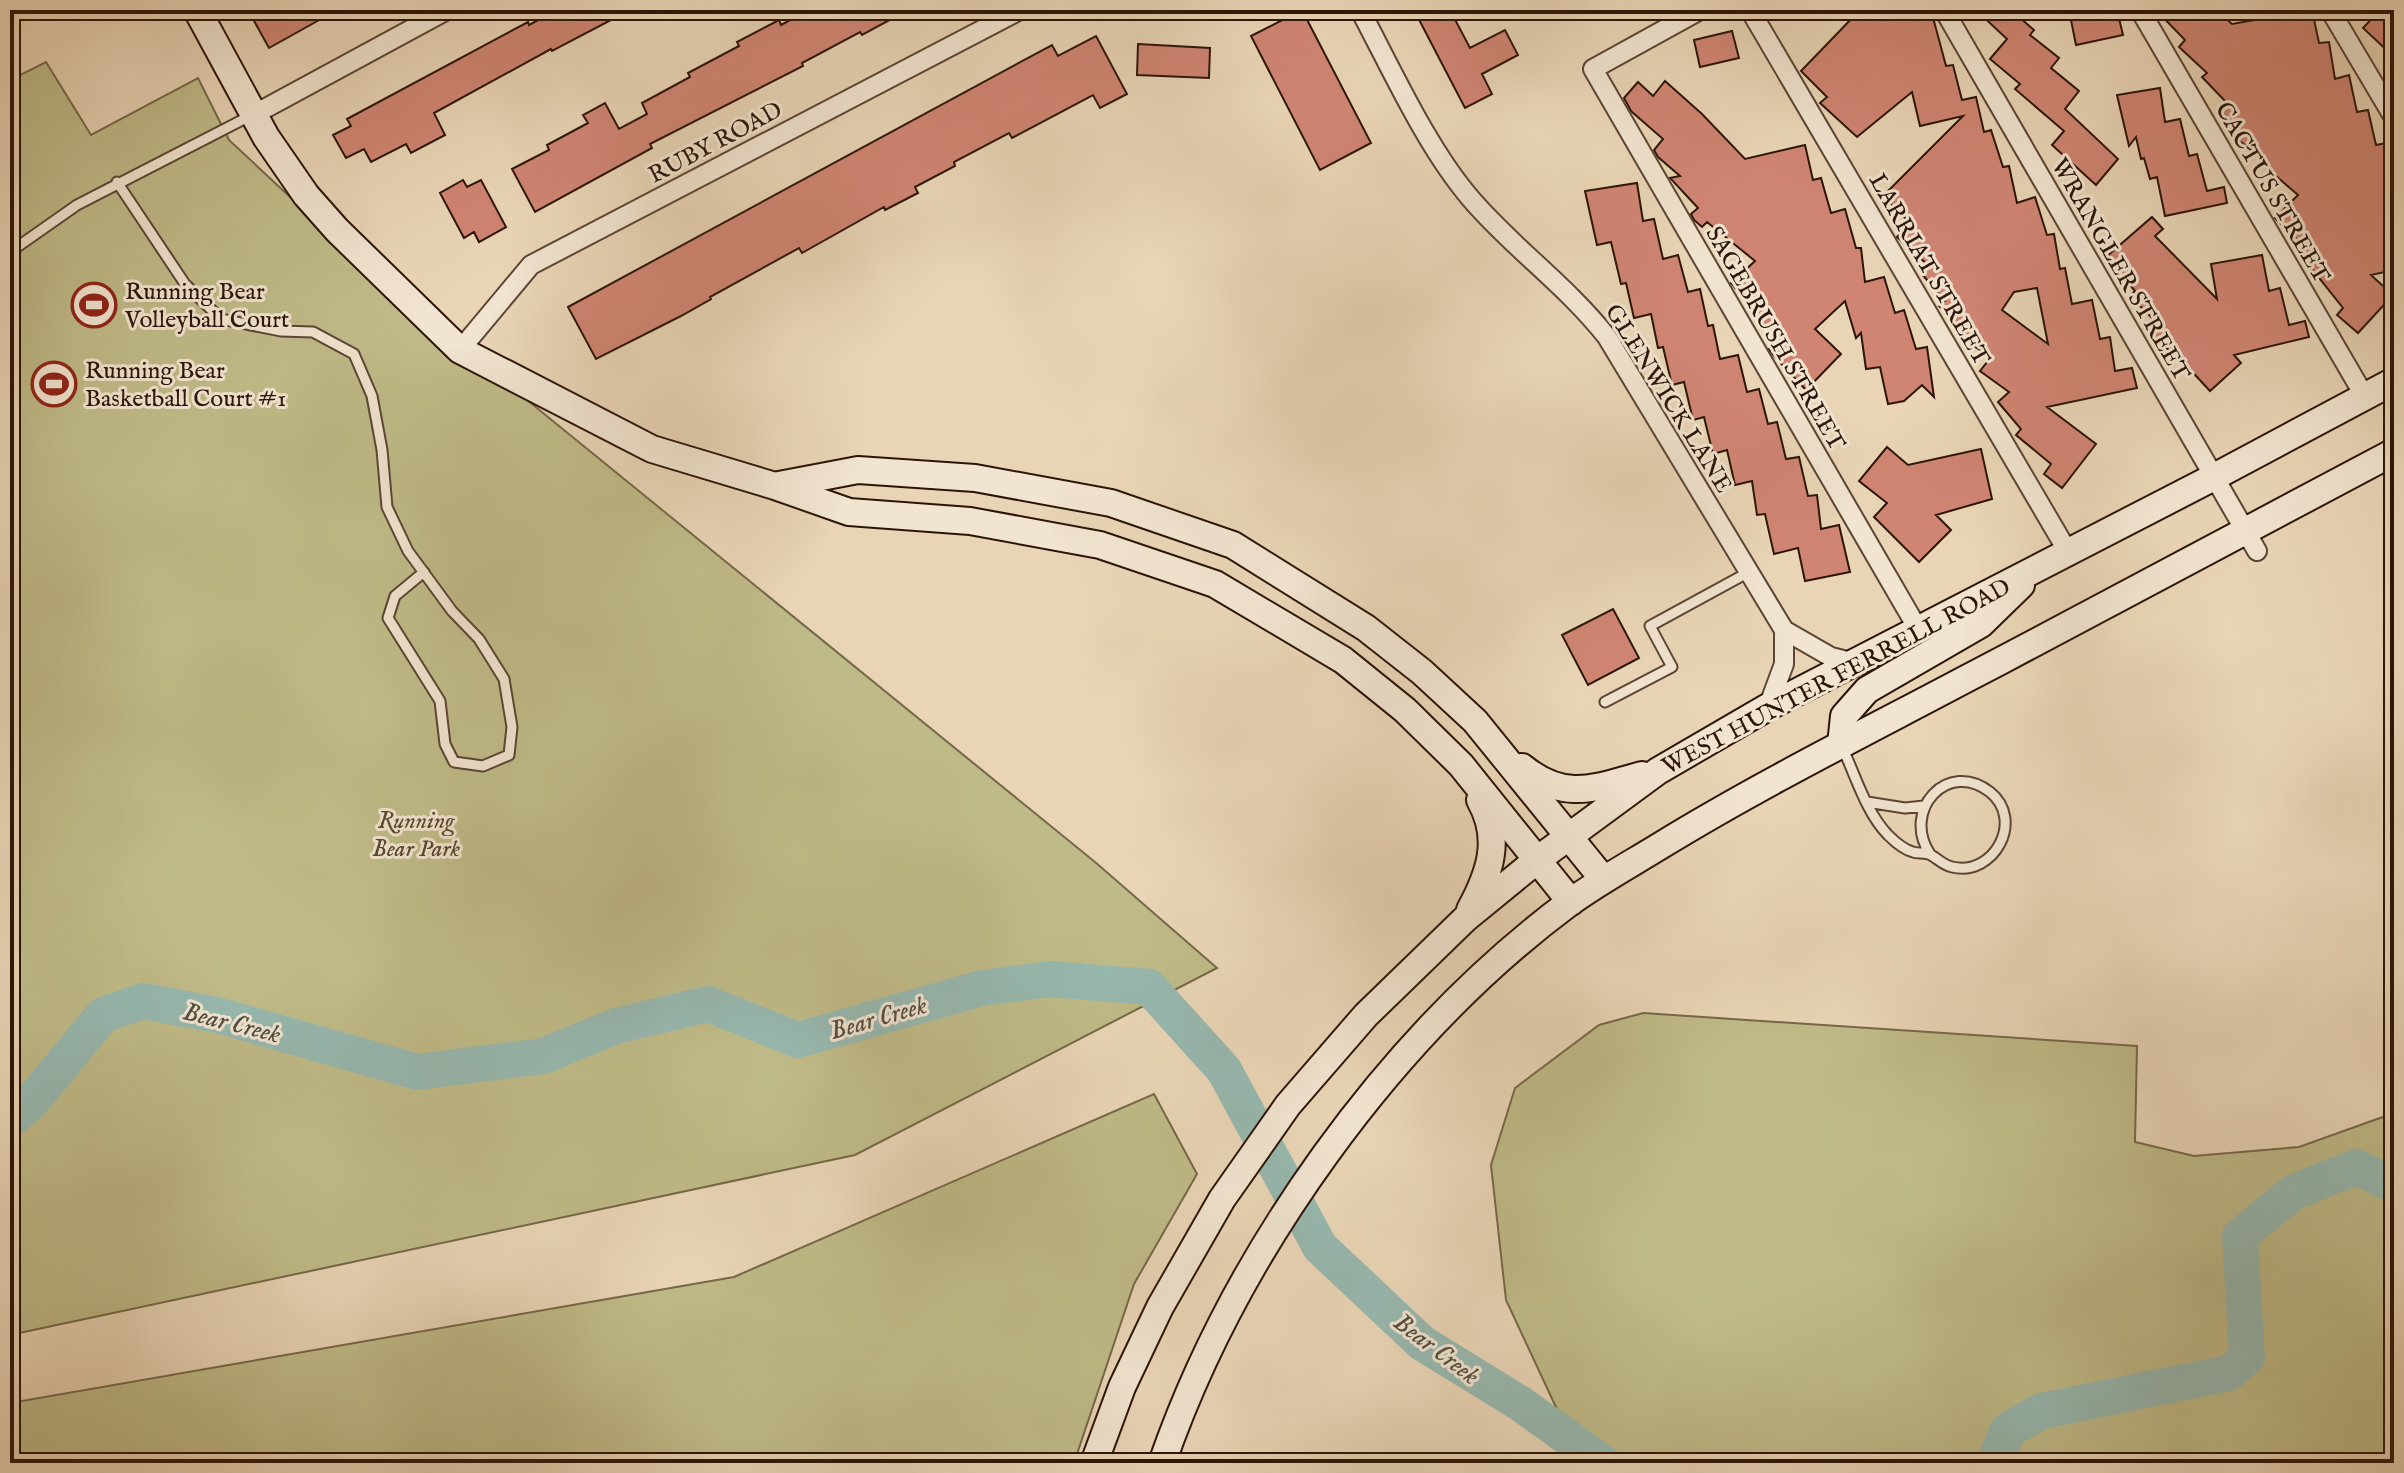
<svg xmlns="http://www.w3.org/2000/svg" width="2404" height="1473" font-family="'IM FELL English',serif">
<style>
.green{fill:#bfbb88;stroke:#766848;stroke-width:2}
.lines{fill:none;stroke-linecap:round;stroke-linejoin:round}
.river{stroke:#97b8af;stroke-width:36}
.building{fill:#d08573;stroke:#2c1508;stroke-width:2;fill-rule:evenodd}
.service-casing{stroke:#5b4534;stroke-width:13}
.minor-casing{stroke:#5b4534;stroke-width:22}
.secondary-casing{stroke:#2c1508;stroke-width:30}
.service{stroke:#f1e4d0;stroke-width:9}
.minor{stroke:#f1e4d0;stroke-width:18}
.secondary{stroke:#f1e4d0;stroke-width:26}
.labels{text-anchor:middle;stroke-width:6;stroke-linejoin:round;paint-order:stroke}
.street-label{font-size:24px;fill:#2c1508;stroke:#f1e4d0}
.poi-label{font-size:24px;fill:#2c1508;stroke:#f1e4d0;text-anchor:start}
.park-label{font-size:24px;font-style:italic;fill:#58472e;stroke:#f1e4d0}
.water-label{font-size:26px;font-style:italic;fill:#514e42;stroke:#f1e4d0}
</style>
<rect width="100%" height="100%" fill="#e9d5b6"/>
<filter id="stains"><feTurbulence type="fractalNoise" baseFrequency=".0025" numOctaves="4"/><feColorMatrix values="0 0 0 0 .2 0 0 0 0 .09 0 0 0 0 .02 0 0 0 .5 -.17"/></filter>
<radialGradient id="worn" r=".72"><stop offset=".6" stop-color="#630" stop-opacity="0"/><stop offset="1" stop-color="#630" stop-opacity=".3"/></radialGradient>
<path class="green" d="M 46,62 L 91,135 L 198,78 L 229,140 L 377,278 L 1095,862 L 1217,968 L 855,1155 L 10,1335 L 10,80 Z
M 1643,1013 L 2137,1046 L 2135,1142 L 2194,1156 L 2299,1147 L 2394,1113 L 2394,1463 L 1582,1463 L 1506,1300 L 1491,1165 L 1515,1088 L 1599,1025 Z
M 1154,1094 L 1197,1174 L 1134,1284 L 1074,1463 L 10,1463 L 10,1403 L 734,1277 Z"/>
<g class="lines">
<path class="river" d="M 10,1120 L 31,1102 L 103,1015 L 143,1001 L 217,1015 L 417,1072 L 543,1056 L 616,1026 L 708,1004 L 798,1040 L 982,988 L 1050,979 L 1149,987 L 1224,1070 L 1320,1247 L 1422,1343 L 1521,1404 L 1603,1463
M 1995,1463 L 2007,1431 L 2041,1411 L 2229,1373 L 2247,1357 L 2240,1236 L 2294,1192 L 2356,1167 L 2394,1185"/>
</g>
<path class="building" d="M 270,10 L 337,10 L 269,48 L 253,19 Z
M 557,10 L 630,10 L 552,51 L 551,49 L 434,113 L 445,135 L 411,153 L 406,144 L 371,162 L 364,149 L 346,158 L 333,135 L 351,126 L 347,119 L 528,22 L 529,25 Z
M 809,10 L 908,10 L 862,35 L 860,32 L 802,63 L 803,66 L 650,144 L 652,148 L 535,212 L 512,169 L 549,150 L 547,145 L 588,123 L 583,115 L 605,103 L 619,129 L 647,114 L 642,103 L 690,77 L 688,73 L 739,46 L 737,42 L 779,20 L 781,25 Z
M 1302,10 L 1371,143 L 1320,170 L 1251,36 Z
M 1414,10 L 1450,10 L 1470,48 L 1505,30 L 1518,55 L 1482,74 L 1492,94 L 1465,108 Z
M 1866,10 L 1931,10 L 1946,66 L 1953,65 L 1962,100 L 1976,97 L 1984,132 L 1991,130 L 2003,167 L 2009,166 L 2017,203 L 2035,197 L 2047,235 L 2054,234 L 2060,269 L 2065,268 L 2072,304 L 2092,300 L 2100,339 L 2110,337 L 2115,371 L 2132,368 L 2137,388 L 2047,407 L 2096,444 L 2062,488 L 2044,474 L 2051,464 L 2016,435 L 2021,429 L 1998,402 L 2009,392 L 1980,371 L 1991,357 L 1961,338 L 1965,331 L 1939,306 L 1945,301 L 1921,273 L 1929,266 L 1897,237 L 1910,223 L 1883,196 L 1963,116 L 1920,126 L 1912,92 L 1857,137 L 1820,103 L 1827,97 L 1801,71 L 1858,12 ZM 2037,288 L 2048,344 L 2002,310 L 2014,292 Z
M 1976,10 L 2011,10 L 2034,30 L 2030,35 L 2059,58 L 2051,68 L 2079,91 L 2065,109 L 2118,159 L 2096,185 L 2052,145 L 2064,131 L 2015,89 L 2020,84 L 1990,59 L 2007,39 Z
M 2069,10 L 2117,10 L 2123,35 L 2076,45 Z
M 2156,10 L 2216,10 L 2232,24 L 2312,10 L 2319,43 L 2329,42 L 2335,79 L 2349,75 L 2357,112 L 2368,110 L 2376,145 L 2392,142 L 2394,152 L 2394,270 L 2371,275 L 2393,295 L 2358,333 L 2337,315 L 2343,308 L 2296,249 L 2305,248 L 2275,218 L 2298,195 L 2262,164 L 2265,161 L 2237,139 L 2241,133 L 2220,110 L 2227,103 L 2202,77 L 2207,73 L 2179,47 L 2185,40 Z
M 2389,10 L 2394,10 L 2394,57 L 2363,28 L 2377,13 L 2382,18 Z
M 1732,31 L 1739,58 L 1700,67 L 1694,40 Z
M 1096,36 L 1127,94 L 1100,108 L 1093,95 L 1012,138 L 1009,133 L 954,162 L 955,166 L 915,187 L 918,193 L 885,210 L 884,207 L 802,253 L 799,248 L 710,297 L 711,299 L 681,316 L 596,359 L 568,307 L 1052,45 L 1058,56 Z
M 1138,44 L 1210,48 L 1209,78 L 1137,75 Z
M 1665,81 L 1702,114 L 1745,159 L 1805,145 L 1813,180 L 1821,178 L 1831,213 L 1845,209 L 1856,248 L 1861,248 L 1865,282 L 1884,277 L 1895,313 L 1904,310 L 1916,349 L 1927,347 L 1934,397 L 1922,385 L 1904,401 L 1888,404 L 1880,367 L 1866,369 L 1861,333 L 1856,338 L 1845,301 L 1815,329 L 1841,354 L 1806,390 L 1774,356 L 1769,349 L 1780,339 L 1752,314 L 1755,311 L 1731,283 L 1755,261 L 1707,222 L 1702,227 L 1694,220 L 1691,214 L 1698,208 L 1670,178 L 1680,176 L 1658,157 L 1654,150 L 1663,139 L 1631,111 L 1624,98 L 1638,82 L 1653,96 Z
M 2160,88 L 2165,122 L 2180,119 L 2189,156 L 2197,154 L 2207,191 L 2224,187 L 2227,203 L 2165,216 L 2157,177 L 2150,179 L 2144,158 L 2141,159 L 2136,137 L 2129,146 L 2117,95 Z
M 463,180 L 467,187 L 481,180 L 506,227 L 479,242 L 474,232 L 464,238 L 440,193 Z
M 1637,183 L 1643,221 L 1654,219 L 1663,259 L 1678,255 L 1688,292 L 1700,289 L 1708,326 L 1713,325 L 1720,359 L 1738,355 L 1747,392 L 1759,389 L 1768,424 L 1777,422 L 1786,459 L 1799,457 L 1808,496 L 1817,495 L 1821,529 L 1839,525 L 1850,572 L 1805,581 L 1798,548 L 1774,554 L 1765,514 L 1757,515 L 1752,481 L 1735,485 L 1727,450 L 1713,454 L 1704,417 L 1693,420 L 1684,382 L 1672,385 L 1663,347 L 1658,348 L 1651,314 L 1634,318 L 1626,283 L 1621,284 L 1611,242 L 1597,245 L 1585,191 Z
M 2152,217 L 2163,229 L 2155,236 L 2217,299 L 2211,264 L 2262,255 L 2269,291 L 2280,288 L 2289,325 L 2305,321 L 2309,337 L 2234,355 L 2241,363 L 2210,391 L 2185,364 L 2144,329 L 2153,319 L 2130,296 L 2135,291 L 2106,257 Z
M 1887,447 L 1908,465 L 1981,449 L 1992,499 L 1936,515 L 1951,530 L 1919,562 L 1874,517 L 1887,503 L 1859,481 Z
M 1613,609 L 1639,658 L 1588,685 L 1562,635 Z"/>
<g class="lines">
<g class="service-casing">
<path id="service" d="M 117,182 L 185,284 L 221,319 L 281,331 L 313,332 L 354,354 L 372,396 L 382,450 L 387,507 L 408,551 L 452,611 L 479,639 L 504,679 L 512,727 L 509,755 L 483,766 L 454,762 L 445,744 L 440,701 L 388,618 L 395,596 L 424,572
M 10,252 L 77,205 L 250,116
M 1605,702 L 1672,667 L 1650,626 L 1749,572
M 1843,749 C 1856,777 1866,812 1888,835 C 1894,841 1905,850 1913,852 C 1918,854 1925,852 1931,855 C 1938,859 1943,865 1952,867 C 1994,877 2025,820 1990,792 C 1948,759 1901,810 1930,854
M 1867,802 L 1905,808 L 1924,806"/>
</g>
<g class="minor-casing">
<path id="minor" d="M 1360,10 C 1392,70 1427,148 1471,199 C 1513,248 1567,286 1607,337 L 1784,630 L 1831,657 L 1851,662
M 1700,10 L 1593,69 L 1918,629
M 1750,10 L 2068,552
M 1944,10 L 2257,551
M 2140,10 L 2365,397
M 2330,10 L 2394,118
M 253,115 L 447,10
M 460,350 L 531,265 L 1020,10
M 1768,707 L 1784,664 L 1784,630"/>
</g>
<g class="secondary-casing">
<path id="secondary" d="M 197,10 L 266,137 L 306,195 L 337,230 L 460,350 L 652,449 L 775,486 L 849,512 L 970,521 L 1100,545 L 1215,584 L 1343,660 L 1405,710 L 1461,765 L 1571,902
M 779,485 L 858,470 L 975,478 L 1111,503 L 1233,545 L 1366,628 L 1422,672 L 1475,721 L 1604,880
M 1841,745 L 1844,716 L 1867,690 L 1981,624 L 2021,585
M 1522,767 C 1565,802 1594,788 1642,775
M 1470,910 C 1490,873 1502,839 1480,800
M 1094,1463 L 1122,1387 L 1160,1307 L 1222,1199 L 1288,1105 L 1366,1015 L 1465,919 L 1537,860 L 1658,771 L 1768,707 L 2214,477 L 2394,381
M 1162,1463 C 1235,1253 1390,1036 1569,903 C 1598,882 1629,865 1660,846 C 1758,786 1862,734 1964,680 C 2108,605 2251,528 2394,452"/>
</g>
<use href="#service" class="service"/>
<use href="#minor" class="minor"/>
<use href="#secondary" class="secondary"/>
</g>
<defs>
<g id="stadium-ring" transform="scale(2.3)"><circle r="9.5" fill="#f1e4d0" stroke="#8f2418" stroke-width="1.5"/><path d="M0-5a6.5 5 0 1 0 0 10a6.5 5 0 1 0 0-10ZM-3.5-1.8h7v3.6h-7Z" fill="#8f2418"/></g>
</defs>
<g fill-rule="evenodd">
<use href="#stadium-ring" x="94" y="305"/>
<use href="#stadium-ring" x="54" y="384"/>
</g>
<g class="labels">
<g class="street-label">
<text transform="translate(715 142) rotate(-28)" y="8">RUBY ROAD</text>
<text transform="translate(2273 192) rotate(60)" y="8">CACTUS STREET</text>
<text transform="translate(1930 269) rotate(60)" y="8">LARRIAT STREET</text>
<text transform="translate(2121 269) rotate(60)" y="8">WRANGLER STREET</text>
<text transform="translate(1776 338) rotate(60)" y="8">SAGEBRUSH STREET</text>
<text transform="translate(1669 398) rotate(58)" y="8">GLENWICK LANE</text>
<text transform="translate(1836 676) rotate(-28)" y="8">WEST HUNTER FERRELL ROAD</text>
</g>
<g class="poi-label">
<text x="125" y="299">Running Bear<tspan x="125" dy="28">Volleyball Court</tspan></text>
<text x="85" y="378">Running Bear<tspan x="85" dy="28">Basketball Court #1</tspan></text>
</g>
<g class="park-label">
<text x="416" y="828">Running<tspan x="416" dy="28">Bear Park</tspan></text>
</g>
<g class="water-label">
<text transform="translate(878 1017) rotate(-16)" y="9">Bear Creek</text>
<text transform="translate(232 1022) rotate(14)" y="9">Bear Creek</text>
<text transform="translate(1437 1348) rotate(37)" y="9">Bear Creek</text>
</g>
</g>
<rect width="2404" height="1473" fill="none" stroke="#e9d5b6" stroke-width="40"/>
<rect x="12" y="12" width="2380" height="1449" fill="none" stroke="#2c1508" stroke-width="4"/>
<rect x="20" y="20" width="2364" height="1433" fill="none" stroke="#2c1508" stroke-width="2"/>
<rect width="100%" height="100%" filter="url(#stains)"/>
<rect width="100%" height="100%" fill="url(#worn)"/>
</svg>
